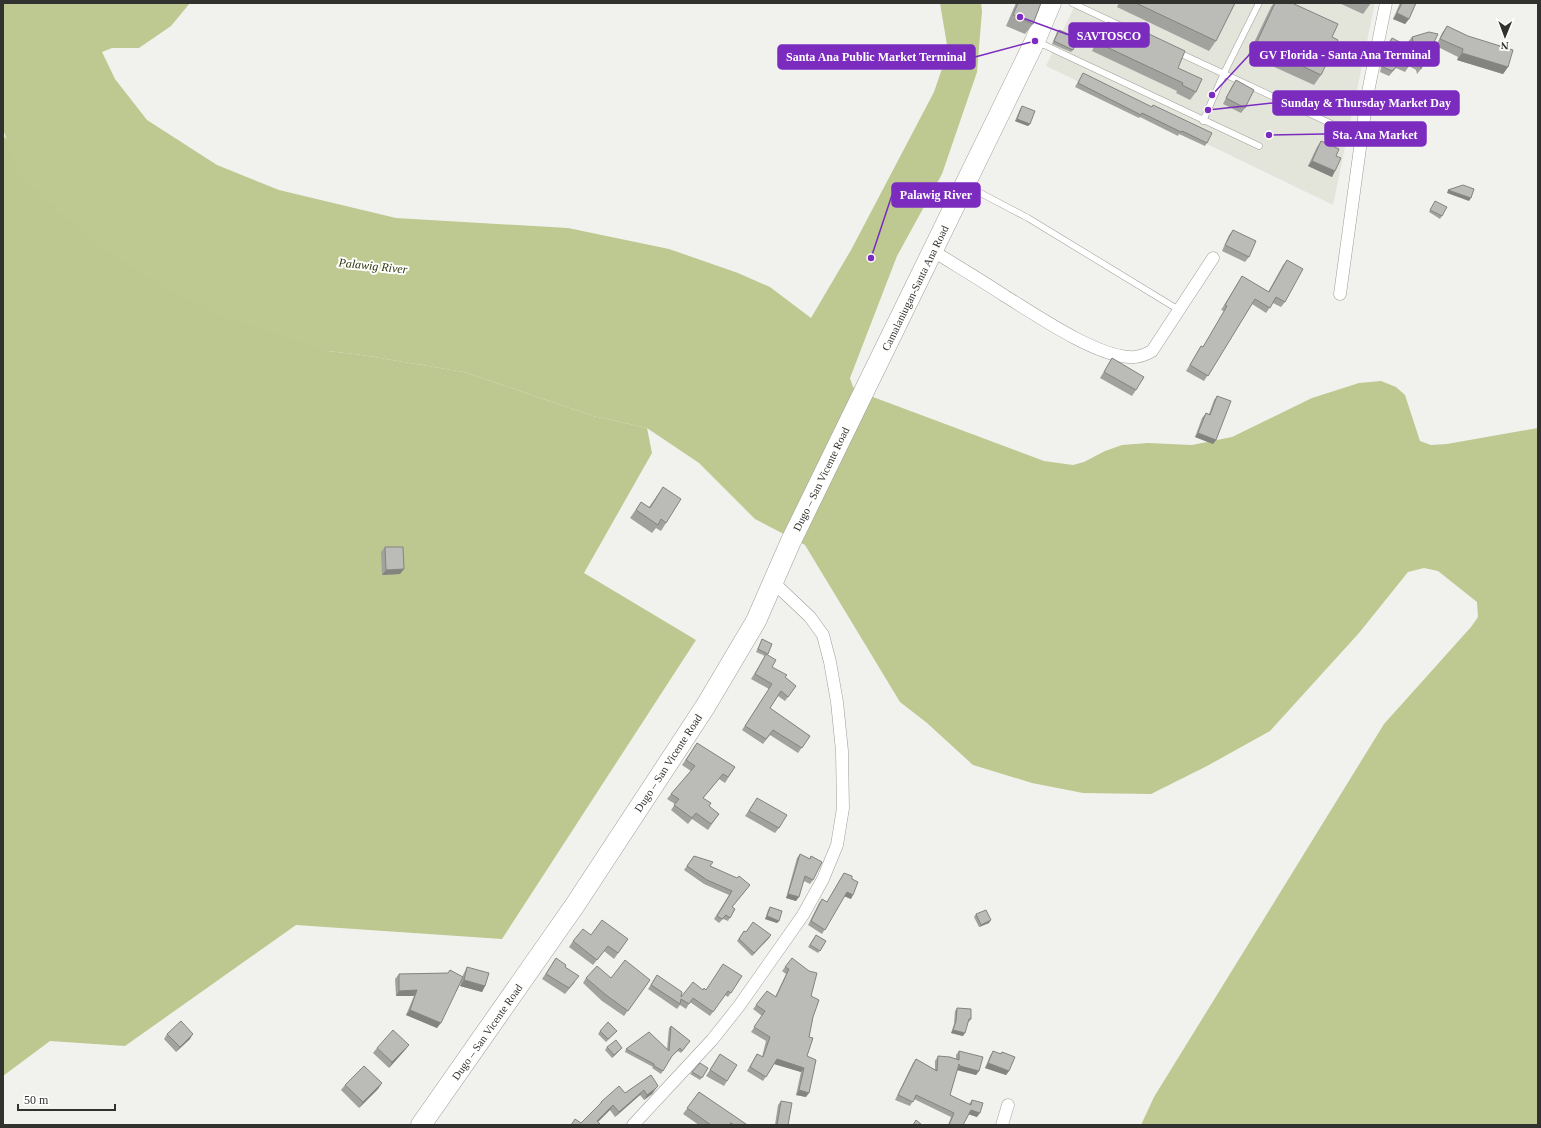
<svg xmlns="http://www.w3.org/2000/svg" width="1541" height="1128" font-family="Georgia,serif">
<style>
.built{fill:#e3e5da}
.forest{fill:#bdc790}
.water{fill:#bec891}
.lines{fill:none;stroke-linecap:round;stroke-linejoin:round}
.service-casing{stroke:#9d9e9a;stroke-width:7}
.minor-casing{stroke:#9d9e9a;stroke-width:13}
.primary-casing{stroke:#9d9e9a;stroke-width:21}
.service{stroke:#fff;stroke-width:6}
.minor{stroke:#fff;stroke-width:12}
.primary{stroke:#fff;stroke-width:20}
.wall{fill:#a1a29d}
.shaded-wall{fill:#838480}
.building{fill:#bbbcb7;stroke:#838480}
.labels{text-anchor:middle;stroke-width:4;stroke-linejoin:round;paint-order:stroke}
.street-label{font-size:11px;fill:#313230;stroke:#fffffe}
.water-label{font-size:12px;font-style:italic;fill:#2e3409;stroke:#fffffe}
.leader{fill:none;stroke:#7b2cbf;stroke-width:1.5}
.callout-dot{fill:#7b2cbf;stroke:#fffffe;stroke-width:1.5}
.callout{fill:#7b2cbf;stroke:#7b2cbf;stroke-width:1.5}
.callout-label{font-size:12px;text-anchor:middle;font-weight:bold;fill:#fff}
</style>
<rect width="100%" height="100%" fill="#f1f2ed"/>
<path class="built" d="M 1076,3 L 1375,3 L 1333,205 L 1046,66 Z"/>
<path class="forest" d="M 3,134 L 5,138 L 328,351 L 362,355 L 464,372 L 593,416 L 647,428 L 652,453 L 584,573 L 696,640 L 502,939 L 296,925 L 125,1046 L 50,1041 L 3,1076 Z"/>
<path class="water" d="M 3,3 L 190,3 L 171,26 L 139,48 L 112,48 L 102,52 L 115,79 L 147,120 L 217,165 L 279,190 L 396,218 L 568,228 L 669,249 L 738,273 L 770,287 L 811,318 L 851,250 L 934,92 L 948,51 L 940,3 L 981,3 L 982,11 L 977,72 L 942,174 L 897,256 L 850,378 L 853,387 L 873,397 L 1044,461 L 1073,465 L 1084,462 L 1105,451 L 1122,445 L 1148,443 L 1192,445 L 1232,437 L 1312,398 L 1359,383 L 1381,381 L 1396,387 L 1405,395 L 1420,441 L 1431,445 L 1447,444 L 1538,428 L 1538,1125 L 1141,1125 L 1154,1097 L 1384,724 L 1471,627 L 1478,617 L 1477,602 L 1438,571 L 1424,568 L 1408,572 L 1359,633 L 1270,731 L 1207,766 L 1151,794 L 1083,793 L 1032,783 L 973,765 L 927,723 L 900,702 L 805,545 L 755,519 L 699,463 L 647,428 L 593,416 L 464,372 L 362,355 L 328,351 L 226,318 L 159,284 L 100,247 L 61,214 L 17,171 L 3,129 Z"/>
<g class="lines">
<g class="service-casing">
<path id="service" d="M 1072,3 L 1136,33
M 1038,42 L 1259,146
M 1177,52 L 1362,138
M 1203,121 L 1224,73 L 1259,3
M 967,186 L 1028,218 L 1179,310"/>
</g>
<g class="minor-casing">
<path id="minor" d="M 933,251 C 957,266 981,280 1005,296 C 1036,315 1094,355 1129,357 C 1138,358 1145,355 1152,351 L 1213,258
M 1340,294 L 1367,97 L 1386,3
M 633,1125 L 712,1040 L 739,1006 L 803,915 L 823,879 L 837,845 L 843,808 L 842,751 L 837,702 L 830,662 L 823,635 L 810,617 L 773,582
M 1002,1125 L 1008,1105"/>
</g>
<g class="primary-casing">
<path id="primary" d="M 421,1125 L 575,905 L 705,707 L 756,621 L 791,541 L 1035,41 L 1051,3"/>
</g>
<use href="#service" class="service"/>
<use href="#minor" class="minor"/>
<use href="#primary" class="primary"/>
</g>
<path class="wall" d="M 1016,3 L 1041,3 L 1033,24 L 1025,34 L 1006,26 Z
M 1119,3 L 1235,3 L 1216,41 L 1209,51 L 1117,7 Z
M 1274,3 L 1292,3 L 1332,37 L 1321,75 L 1314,85 L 1248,55 L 1271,7 Z
M 1339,3 L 1371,3 L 1363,14 Z
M 1400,3 L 1416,3 L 1409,19 L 1405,24 L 1393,19 Z
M 1108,22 L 1128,31 L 1132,26 L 1178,68 L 1196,92 L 1190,100 L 1176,93 L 1177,91 L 1092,51 L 1102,30 Z
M 1447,26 L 1508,67 L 1503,74 L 1457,60 L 1458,57 L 1436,46 L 1442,33 Z
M 1059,30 L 1073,50 L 1071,52 L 1052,44 L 1057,32 Z
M 1412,37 L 1421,69 L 1417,74 L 1416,70 L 1409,66 L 1405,72 L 1396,68 L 1389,76 L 1380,72 L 1384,53 L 1388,43 L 1392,38 L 1409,47 L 1408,42 Z
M 1083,73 L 1207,143 L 1205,146 L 1179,134 L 1178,136 L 1140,117 L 1139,118 L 1075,87 Z
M 1236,80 L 1245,108 L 1241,113 L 1223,104 L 1232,86 Z
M 1022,106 L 1030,124 L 1028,126 L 1015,121 L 1020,109 Z
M 1321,141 L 1336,156 L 1335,171 L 1332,177 L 1308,166 L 1317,147 Z
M 1434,204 L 1442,216 L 1440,219 L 1429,212 Z
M 1233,230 L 1249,257 L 1245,262 L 1222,251 L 1229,235 Z
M 1287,260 L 1285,302 L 1281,307 L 1273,303 L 1266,313 L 1252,304 L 1204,381 L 1186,371 L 1201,346 L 1203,347 L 1224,311 L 1221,310 L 1242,276 L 1268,292 L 1283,265 Z
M 1112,358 L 1136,390 L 1132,396 L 1100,378 Z
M 1217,396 L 1216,440 L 1213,444 L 1195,437 L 1202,418 L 1206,413 L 1209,414 L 1214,400 Z
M 663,487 L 666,523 L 661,531 L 656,528 L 652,533 L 630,518 L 641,502 L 649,507 Z
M 385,547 L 404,569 L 400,574 L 382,575 L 381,552 Z
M 762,639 L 772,644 L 767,655 L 772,667 L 796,686 L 785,701 L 778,696 L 770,708 L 810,736 L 798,753 L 770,735 L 763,744 L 742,730 L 769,689 L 751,679 L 765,656 L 756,652 Z
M 697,743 L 735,767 L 725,783 L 719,779 L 703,798 L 709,807 L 719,814 L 708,830 L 692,819 L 688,824 L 671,810 L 675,804 L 667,799 L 671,794 L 691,771 L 682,765 Z
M 757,798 L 779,828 L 775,833 L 745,816 Z
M 800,854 L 810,859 L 811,856 L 813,880 L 810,884 L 804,881 L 796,901 L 786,898 L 797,858 Z
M 694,856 L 747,889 L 732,907 L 735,909 L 728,921 L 723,919 L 719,923 L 714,919 L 729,895 L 704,884 L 684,870 Z
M 844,873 L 852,879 L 851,899 L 844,896 L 822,934 L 808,925 L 819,903 L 822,899 L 827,902 Z
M 770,907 L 779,921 L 777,923 L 765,919 L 768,910 Z
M 976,914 L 989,923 L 979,927 L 974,917 Z
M 744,931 L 746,932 L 771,935 L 769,938 L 752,956 L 737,941 Z
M 591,935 L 628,939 L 614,959 L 604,951 L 593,965 L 569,947 L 573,941 Z
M 816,935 L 826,941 L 818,953 L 808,947 Z
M 556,958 L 565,967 L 575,982 L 565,994 L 542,979 Z
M 792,958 L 811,996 L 813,1017 L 809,1037 L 807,1056 L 806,1097 L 796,1095 L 801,1072 L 774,1064 L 763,1081 L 747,1071 L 757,1054 L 762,1057 L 766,1041 L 751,1032 L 762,1016 L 753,1009 L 767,991 L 775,997 L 786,974 L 782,971 Z
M 467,967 L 485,986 L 482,992 L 460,986 L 461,982 L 437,1028 L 406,1015 L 414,996 L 396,996 L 395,979 L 399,974 L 448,973 L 450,970 L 462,977 Z
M 657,975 L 681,997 L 703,990 L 706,990 L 742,976 L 728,997 L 725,995 L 710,1016 L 690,1002 L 686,1009 L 680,1005 L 677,1009 L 648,989 Z
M 586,978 L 611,978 L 650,980 L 624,1016 L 602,1001 L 583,983 Z
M 957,1008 L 971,1019 L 969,1022 L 968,1021 L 963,1036 L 951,1033 L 954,1024 L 955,1011 Z
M 671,1026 L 690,1041 L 681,1053 L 678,1051 L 670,1058 L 661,1074 L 652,1068 L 653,1067 L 625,1052 L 626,1049 L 667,1049 L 669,1028 Z
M 600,1031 L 617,1031 L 606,1042 L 598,1034 Z
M 167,1034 L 190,1039 L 176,1052 L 164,1039 Z
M 409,1045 L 405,1050 L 389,1068 L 373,1053 L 377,1048 Z
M 607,1047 L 620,1050 L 612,1058 L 605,1050 Z
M 959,1051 L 979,1071 L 976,1075 L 957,1070 L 950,1095 L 969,1104 L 972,1100 L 977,1117 L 968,1114 L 963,1125 L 948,1125 L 951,1117 L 914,1099 L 910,1106 L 895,1100 L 913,1063 L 916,1059 L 935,1070 L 935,1061 L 938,1056 L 956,1059 L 956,1055 Z
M 993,1051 L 1000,1054 L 1002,1052 L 1009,1071 L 1006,1075 L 985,1068 L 990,1056 Z
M 720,1054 L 727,1081 L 724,1086 L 706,1076 Z
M 708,1068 L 700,1080 L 690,1074 L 692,1072 Z
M 651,1075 L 654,1091 L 652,1094 L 644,1100 L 640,1095 L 615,1117 L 610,1110 L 581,1123 L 597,1107 L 601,1102 L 625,1093 Z
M 382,1083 L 378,1089 L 359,1108 L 341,1090 L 345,1085 Z
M 699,1092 L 746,1125 L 699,1125 L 683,1114 Z
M 781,1101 L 788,1125 L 775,1125 L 778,1105 Z"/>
<path class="shaded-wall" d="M 1397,13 L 1409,19 L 1405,24 L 1393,19 Z
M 1462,53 L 1508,67 L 1503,74 L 1457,60 Z
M 1017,119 L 1030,124 L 1028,126 L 1015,121 Z
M 1312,161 L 1335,171 L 1332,177 L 1308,166 Z
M 1448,190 L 1471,198 L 1469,201 L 1447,193 Z
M 1198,433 L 1216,440 L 1213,444 L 1195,437 Z
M 404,569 L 400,574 L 382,575 L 386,570 Z
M 847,892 L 853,895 L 851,899 L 844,896 Z
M 788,894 L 799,897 L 796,901 L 786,898 Z
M 767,916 L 779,921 L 777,923 L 765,919 Z
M 991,920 L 989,923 L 979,927 L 981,925 Z
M 771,935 L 769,938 L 752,956 L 754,953 Z
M 464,980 L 485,986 L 482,992 L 460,986 Z
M 417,990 L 414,996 L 396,996 L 399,991 Z
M 410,1010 L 441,1023 L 437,1028 L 406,1015 Z
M 953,1030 L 965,1033 L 963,1036 L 951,1033 Z
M 193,1034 L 190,1039 L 176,1052 L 180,1047 Z
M 409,1045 L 405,1050 L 389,1068 L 392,1062 Z
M 622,1048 L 612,1058 L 614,1055 Z
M 777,1059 L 804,1068 L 801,1072 L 774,1064 Z
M 988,1063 L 1009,1071 L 1006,1075 L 985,1068 Z
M 960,1066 L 979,1071 L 976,1075 L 957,1070 Z
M 382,1083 L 378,1089 L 359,1108 L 363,1102 Z
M 658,1086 L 652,1094 L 644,1100 L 647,1095 Z
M 644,1090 L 640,1095 L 615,1117 L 619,1112 Z
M 799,1090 L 809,1093 L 806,1097 L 796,1095 Z
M 613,1105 L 610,1110 L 595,1125 L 597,1121 Z
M 971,1110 L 980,1113 L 977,1117 L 968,1114 Z"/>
<path class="building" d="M 1018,3 L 1041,3 L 1033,24 L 1013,15 Z
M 1136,3 L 1235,3 L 1216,41 Z
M 1275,3 L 1292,3 L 1338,24 L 1332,37 L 1338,40 L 1321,75 L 1256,44 Z
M 1402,3 L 1416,3 L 1409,19 L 1397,13 Z
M 1108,22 L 1129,32 L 1132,26 L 1185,51 L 1178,68 L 1202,79 L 1196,92 L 1182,85 L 1183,83 L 1098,43 Z
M 1447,26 L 1468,36 L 1513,50 L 1508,67 L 1462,53 L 1463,49 L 1440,39 Z
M 1059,30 L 1078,38 L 1073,50 L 1054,41 Z
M 1429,32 L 1438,34 L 1421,69 L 1420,65 L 1411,61 L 1408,67 L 1400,63 L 1392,71 L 1383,67 L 1387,48 L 1392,38 L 1415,50 L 1412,37 Z
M 1083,73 L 1152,107 L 1153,105 L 1212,133 L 1207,143 L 1182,131 L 1181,132 L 1142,113 L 1141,115 L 1078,83 Z
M 1236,80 L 1254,90 L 1245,108 L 1226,98 Z
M 1022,106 L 1035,111 L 1030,124 L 1017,119 Z
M 1321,141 L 1339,149 L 1336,156 L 1341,158 L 1335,171 L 1312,161 Z
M 1463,185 L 1474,189 L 1471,198 L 1448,190 Z
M 1435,201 L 1447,207 L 1442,216 L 1430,210 Z
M 1233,230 L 1256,241 L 1249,257 L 1225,245 Z
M 1287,260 L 1303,269 L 1285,302 L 1276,297 L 1270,308 L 1255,299 L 1208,376 L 1190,365 L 1201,346 L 1203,347 L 1227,306 L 1225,305 L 1242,276 L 1269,292 Z
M 1112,358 L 1144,377 L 1136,390 L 1104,372 Z
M 1217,396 L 1231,401 L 1216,440 L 1198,433 L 1206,413 L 1210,415 Z
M 663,487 L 681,499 L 666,523 L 661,519 L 658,525 L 636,510 L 641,502 L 650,508 Z
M 385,547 L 403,547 L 404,569 L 386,570 Z
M 762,639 L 772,644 L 768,654 L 758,649 Z
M 766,654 L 776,660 L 772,667 L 787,675 L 785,677 L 796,686 L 788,697 L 781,691 L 770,708 L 810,736 L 802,748 L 773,730 L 766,739 L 745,726 L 772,684 L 755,674 Z
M 697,743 L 735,767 L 728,777 L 723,774 L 703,798 L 711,803 L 709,806 L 719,814 L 711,824 L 696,813 L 692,818 L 674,805 L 679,799 L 671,794 L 695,766 L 686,760 Z
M 757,798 L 787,815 L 779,828 L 749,811 Z
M 800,854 L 810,859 L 811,856 L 822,862 L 813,880 L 805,876 L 799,897 L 788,894 Z
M 694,856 L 713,862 L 710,866 L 737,878 L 739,876 L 750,885 L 732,907 L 735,909 L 730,918 L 726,915 L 722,919 L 717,916 L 732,891 L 707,880 L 687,866 Z
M 844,873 L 852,876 L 852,879 L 858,882 L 853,895 L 847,892 L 825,930 L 811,921 L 822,899 L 827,902 Z
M 770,907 L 782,911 L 779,921 L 767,916 Z
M 986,910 L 991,920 L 981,925 L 976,914 Z
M 602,920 L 628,939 L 618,953 L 608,946 L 597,960 L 573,941 L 583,929 L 591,935 Z
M 753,922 L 771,935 L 754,953 L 739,939 L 744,931 L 746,932 Z
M 816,935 L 826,941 L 820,951 L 810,945 Z
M 556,958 L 566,965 L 565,967 L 579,976 L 569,988 L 546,974 Z
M 792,958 L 809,971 L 817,973 L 811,996 L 819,1000 L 813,1017 L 809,1037 L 813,1038 L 807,1056 L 816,1060 L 809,1093 L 799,1090 L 804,1068 L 777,1059 L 766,1077 L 750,1067 L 757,1054 L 763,1057 L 770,1037 L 754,1027 L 765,1011 L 756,1005 L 767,991 L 776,997 L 789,969 L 785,967 Z
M 625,960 L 650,980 L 628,1011 L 606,995 L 586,978 L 597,966 L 611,978 Z
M 723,964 L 742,976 L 731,993 L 728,991 L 713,1012 L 693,998 L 689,1004 L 681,999 L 680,1004 L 651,985 L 657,975 L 682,992 L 681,997 L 693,982 L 703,990 L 704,988 L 706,990 Z
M 467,967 L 489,973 L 485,986 L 464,980 Z
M 450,970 L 463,977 L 441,1023 L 410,1010 L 417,990 L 399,991 L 399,974 L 448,973 Z
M 957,1008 L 971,1009 L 971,1019 L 969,1019 L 965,1033 L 953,1030 L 956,1021 Z
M 181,1021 L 193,1034 L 180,1047 L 167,1034 Z
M 608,1022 L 617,1031 L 608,1039 L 600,1031 Z
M 671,1026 L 690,1041 L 682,1051 L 680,1048 L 672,1056 L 663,1071 L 654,1066 L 654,1064 L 626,1049 L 649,1032 L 669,1051 Z
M 393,1030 L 409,1045 L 392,1062 L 377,1048 Z
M 616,1040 L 622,1048 L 614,1055 L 607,1047 Z
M 959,1051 L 983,1057 L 979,1071 L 960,1066 L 959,1064 L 950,1095 L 971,1105 L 972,1100 L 983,1103 L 980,1113 L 971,1110 L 963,1125 L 949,1125 L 954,1113 L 916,1095 L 913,1102 L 898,1095 L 916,1059 L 937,1071 L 938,1056 L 950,1057 L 959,1060 Z
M 993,1051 L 1001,1054 L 1002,1052 L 1015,1057 L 1009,1071 L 988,1063 Z
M 720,1054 L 737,1065 L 727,1081 L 710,1070 Z
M 700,1063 L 708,1068 L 702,1078 L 692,1072 Z
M 364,1066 L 382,1083 L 363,1102 L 345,1085 Z
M 651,1075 L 655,1081 L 658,1086 L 655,1089 L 647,1095 L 644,1090 L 619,1112 L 613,1105 L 597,1121 L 601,1125 L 571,1125 L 575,1119 L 581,1123 L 602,1102 L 601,1102 L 619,1086 L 625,1093 Z
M 699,1092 L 746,1124 L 746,1125 L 735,1125 L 730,1123 L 733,1125 L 711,1125 L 687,1108 Z
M 781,1101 L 792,1103 L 788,1125 L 777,1125 Z
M 916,1120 L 922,1125 L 913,1125 Z"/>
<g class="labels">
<g class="street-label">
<text transform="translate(915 288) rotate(-64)" y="4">Camalaniugan-Santa Ana Road</text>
<text transform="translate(821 479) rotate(-64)" y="4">Dugo – San Vicente Road</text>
<text transform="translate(668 763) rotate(-57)" y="4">Dugo – San Vicente Road</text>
<text transform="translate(487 1032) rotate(-55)" y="4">Dugo – San Vicente Road</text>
</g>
<g class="water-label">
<text transform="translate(373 266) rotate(6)" y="4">Palawig River</text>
</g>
</g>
<path class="leader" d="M1020 17L1069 35M1212 95L1250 54M1035 41L975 57M1208 110L1273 103M1269 135L1325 134M871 258L892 195"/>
<g class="callout-dot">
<circle cx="1020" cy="17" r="4"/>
<circle cx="1212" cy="95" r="4"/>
<circle cx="1035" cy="41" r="4"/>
<circle cx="1208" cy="110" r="4"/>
<circle cx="1269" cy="135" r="4"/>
<circle cx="871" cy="258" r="4"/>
</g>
<g class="callout">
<rect x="1069" y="23" width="80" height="24" rx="4"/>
<rect x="1250" y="42" width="189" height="24" rx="4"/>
<rect x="778" y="45" width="197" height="24" rx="4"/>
<rect x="1273" y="91" width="186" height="24" rx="4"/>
<rect x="1325" y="122" width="101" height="24" rx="4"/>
<rect x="892" y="183" width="88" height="24" rx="4"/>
</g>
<g class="callout-label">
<text x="1109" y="40">SAVTOSCO</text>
<text x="1345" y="59">GV Florida - Santa Ana Terminal</text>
<text x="876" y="61">Santa Ana Public Market Terminal</text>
<text x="1366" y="107">Sunday &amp; Thursday Market Day</text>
<text x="1375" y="139">Sta. Ana Market</text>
<text x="936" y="199">Palawig River</text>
</g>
<rect width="1541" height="1128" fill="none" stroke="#313230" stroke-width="8"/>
<g transform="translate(1505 36) rotate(181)" stroke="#fffffe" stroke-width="3" paint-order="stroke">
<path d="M0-3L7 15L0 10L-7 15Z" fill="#313230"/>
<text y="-6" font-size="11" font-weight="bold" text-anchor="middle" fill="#313230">N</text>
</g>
<path d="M18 1104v6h97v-6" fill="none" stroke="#313230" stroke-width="2"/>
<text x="24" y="1104" font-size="12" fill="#313230" stroke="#fffffe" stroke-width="3" paint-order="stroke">50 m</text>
</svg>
